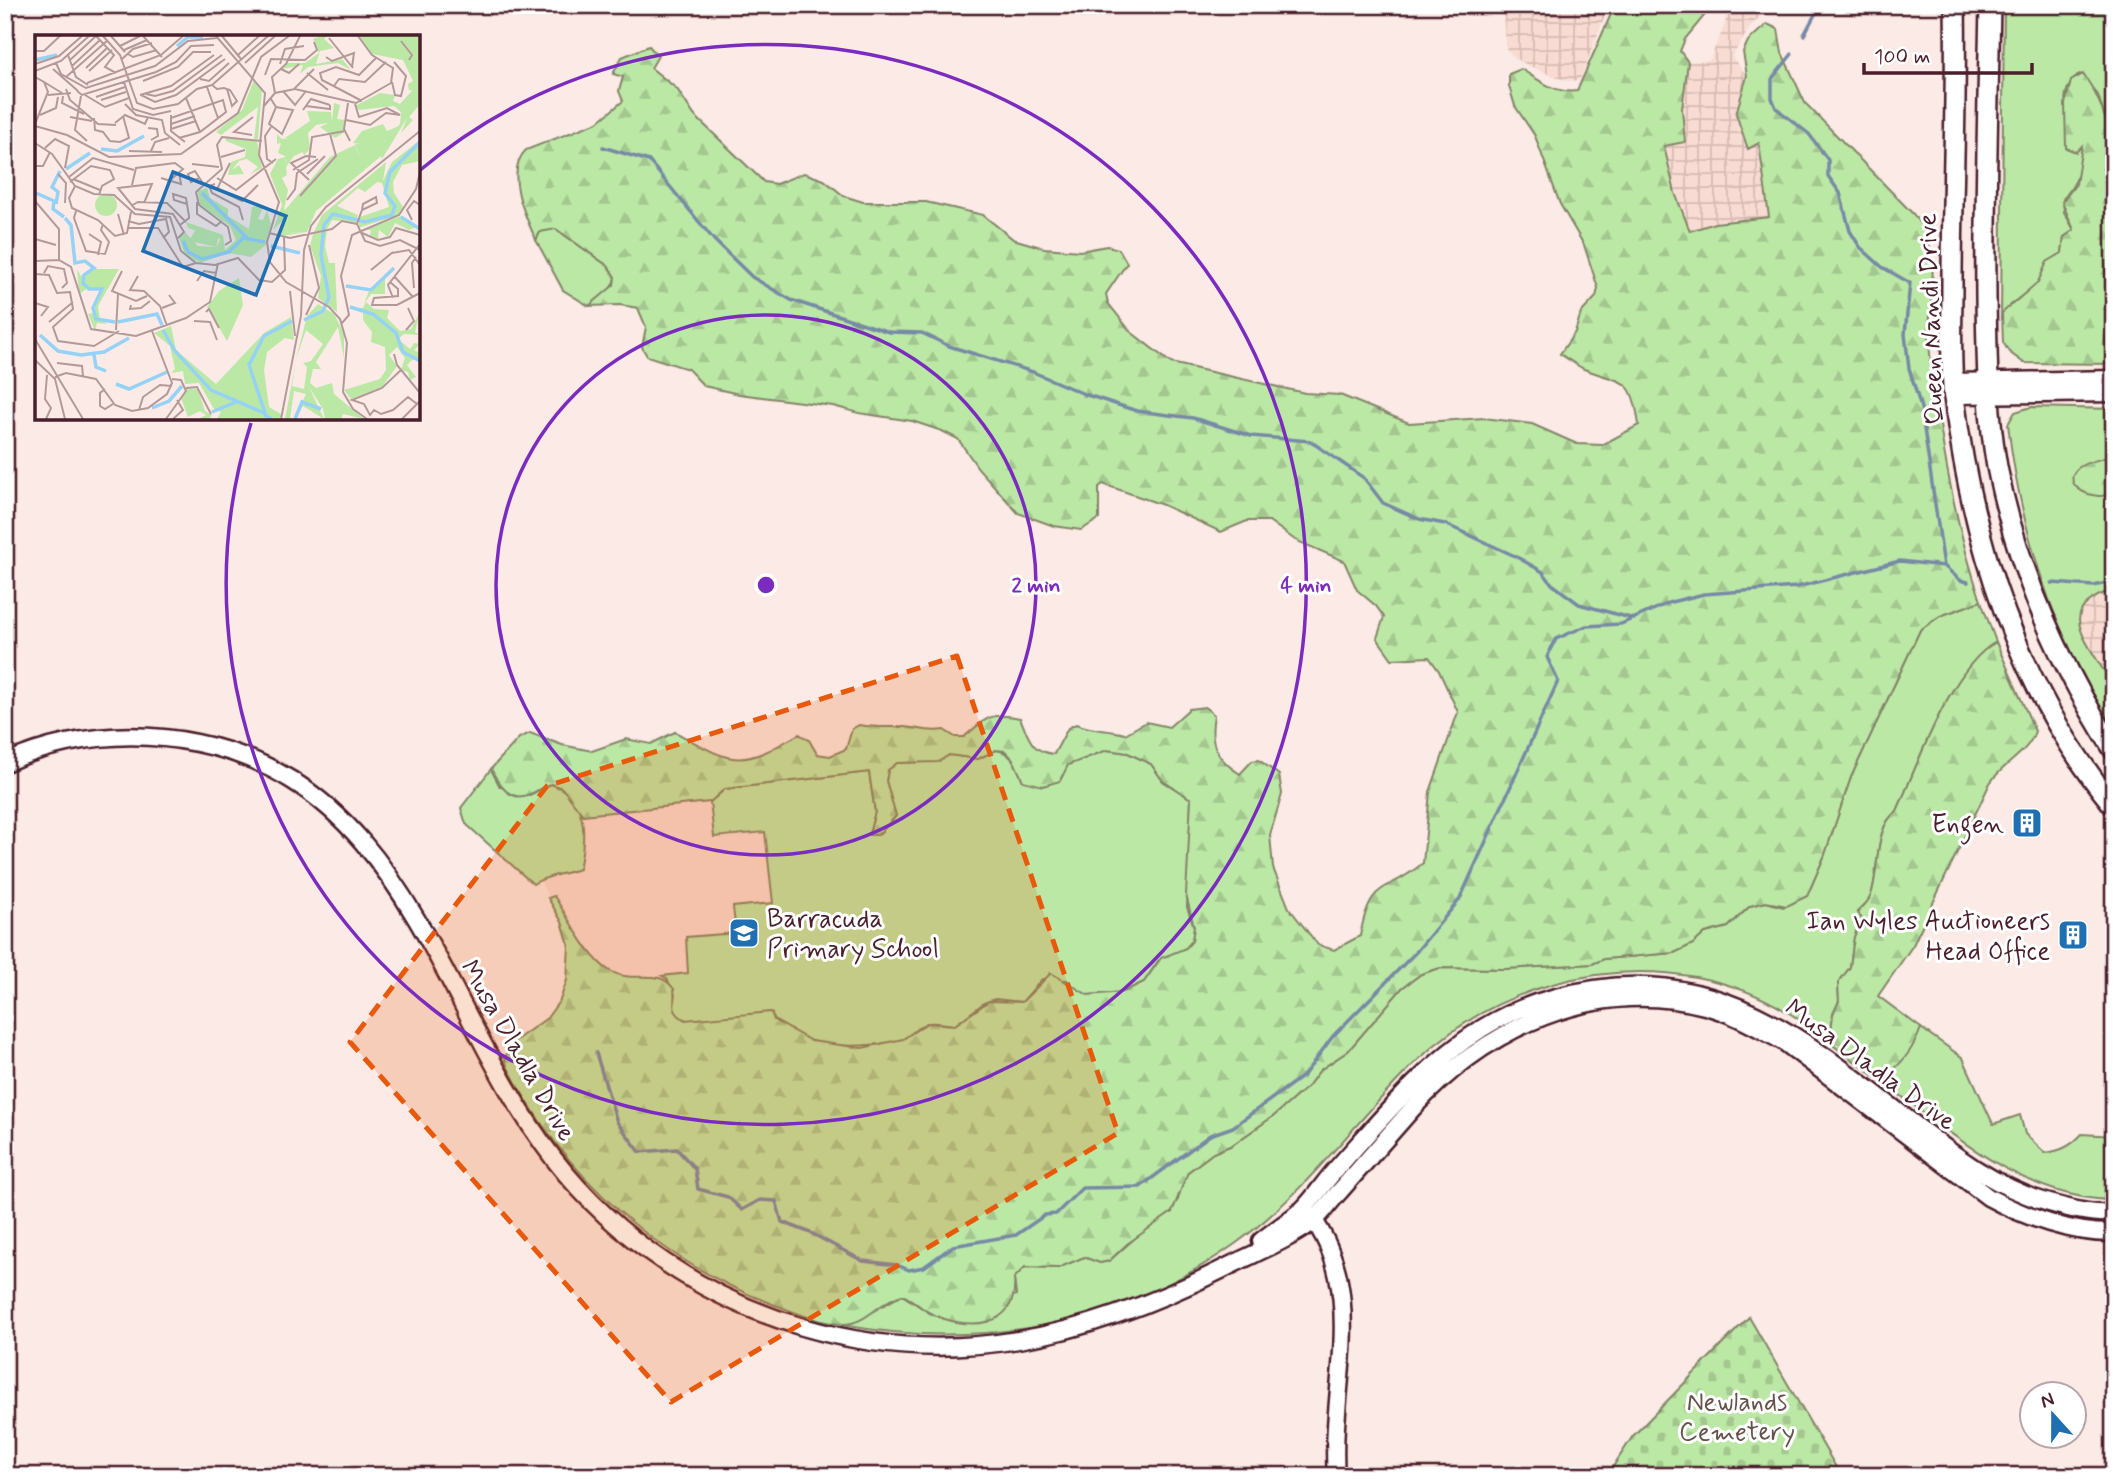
<svg xmlns="http://www.w3.org/2000/svg" width="2119" height="1481" font-family="Mynerve,sans-serif">
<style>
.built{fill:#f8dbd2}
.industrial{fill:url(#industrial-grid)}
.grass{fill:#bce8a6;stroke:#838468;stroke-width:2}
.forest{fill:url(#forest-firs);stroke:#838468;stroke-width:2}
.cemetery{fill:url(#cemetery-stones);stroke:#838468;stroke-width:2}
.lines{fill:none;stroke-linecap:round;stroke-linejoin:round}
.stream{stroke:#778aa5;stroke-width:3.5}
.tertiary-casing{stroke:#4a1f2b;stroke-width:21}
.secondary-casing{stroke:#4a1f2b;stroke-width:24}
.tertiary{stroke:#fff;stroke-width:16}
.secondary{stroke:#fff;stroke-width:19}
.marked{fill:#e8590c;fill-opacity:0.2;stroke:#e8590c;stroke-width:5;stroke-dasharray:14 9;stroke-linejoin:round}
.ring{fill:none;stroke:#7b2cbf;stroke-width:3.5}
.labels{text-anchor:middle;stroke-width:6;stroke-linejoin:round;paint-order:stroke}
.street-label{font-size:26px;fill:#4a1f2b;stroke:#fff}
.poi-label{font-size:26px;fill:#4a1f2b;stroke:#fff;text-anchor:end}
.park-label{font-size:26px;fill:#66514a;stroke:#fff}
.inset-river{fill:none;stroke:#95d2f6;stroke-width:3.5}
.inset-road{fill:none;stroke:#b4999b;stroke-width:2}
.view{fill:#1f6fb2;fill-opacity:0.15;stroke:#1f6fb2;stroke-width:3.5}
.inset-edge{fill:none;stroke:#4a1f2b;stroke-width:3.5}
.centre{fill:#7b2cbf;stroke:#fff;stroke-width:3.5}
.ring-label{font-size:21px;text-anchor:middle;font-weight:bold;fill:#7b2cbf;stroke:#fff;stroke-width:6;stroke-linejoin:round;paint-order:stroke}
</style>
<defs>
<pattern id="industrial-grid" width="8" height="8" patternUnits="userSpaceOnUse" patternTransform="scale(1.75)"><rect width="8" height="8" fill="#f8dbd2"/><path d="M0 4h8M4 0v8" fill="none" stroke="#d6bcb4"/></pattern>
<pattern id="forest-firs" width="22" height="20" patternUnits="userSpaceOnUse" patternTransform="scale(1.75)"><rect width="22" height="20" fill="#bce8a6"/><path d="M5 1l3.5 6h-7zM16 11l3.5 6h-7z" fill="#a3c78f"/></pattern>
<pattern id="cemetery-stones" width="16" height="16" patternUnits="userSpaceOnUse" patternTransform="scale(1.75)"><rect width="16" height="16" fill="#bce8a6"/><path d="M2 7V4a2 2 0 0 1 4 0v3zM10 15v-3a2 2 0 0 1 4 0v3z" fill="#a3c78f"/></pattern>
</defs>
<rect width="100%" height="100%" fill="#fbeae5"/>
<filter id="ink" filterUnits="userSpaceOnUse"><feTurbulence type="fractalNoise" baseFrequency=".0143" numOctaves="2"/><feDisplacementMap in="SourceGraphic" scale="14" xChannelSelector="R" yChannelSelector="G"/><feConvolveMatrix kernelMatrix="1 2 1 2 8 2 1 2 1" color-interpolation-filters="sRGB"/></filter>
<g filter="url(#ink)">
<path class="built" d="M 879,761 L 932,987 L 632,1039 L 538,878 L 586,806 Z"/>
<path class="industrial" d="M 1502,5 L 1609,5 L 1580,80 L 1568,81 L 1552,76 L 1515,59 L 1506,48 Z
M 1728,5 L 1772,5 L 1750,27 L 1732,57 L 1747,76 L 1736,114 L 1748,148 L 1759,142 L 1769,217 L 1715,223 L 1690,231 L 1675,193 L 1664,145 L 1685,142 L 1682,109 L 1688,62 L 1710,60 L 1725,24 Z
M 2114,589 L 2114,685 L 2095,656 L 2080,626 L 2078,612 L 2094,596 Z"/>
<path class="grass" d="M 2004,5 L 2114,5 L 2114,147 L 2098,95 L 2080,74 L 2078,75 C 2049,103 2078,117 2082,144 C 2085,166 2076,184 2063,199 L 2064,212 L 2074,230 L 2064,237 L 2062,253 C 2042,265 2050,267 2038,282 C 2028,294 2005,304 2001,320 Z
M 548,228 L 556,229 L 608,266 L 615,277 C 613,292 600,298 589,306 L 563,290 L 536,240 L 540,232 Z
M 2031,407 L 2114,409 L 2114,589 C 2061,608 2078,629 2102,668 C 2106,673 2112,680 2114,686 C 2117,700 2114,717 2114,731 C 2054,637 2021,535 2008,424 L 2015,412 Z
M 1981,601 L 1996,642 C 1951,667 1918,764 1897,811 C 1873,827 1880,870 1871,895 C 1869,902 1862,907 1857,912 L 1862,918 L 1854,937 L 1850,967 L 1838,984 L 1839,1001 L 1833,1014 L 1830,1043 C 1817,1033 1804,1022 1789,1013 C 1674,941 1513,968 1418,1060 C 1355,1120 1307,1193 1235,1244 C 1120,1326 980,1350 842,1325 L 853,1322 L 902,1295 L 930,1313 L 945,1319 L 1016,1295 L 1014,1278 L 1025,1267 L 1058,1268 L 1084,1257 L 1100,1263 L 1109,1261 L 1178,1200 L 1182,1183 L 1188,1172 L 1213,1153 L 1232,1145 L 1275,1115 L 1308,1086 L 1320,1070 L 1348,1051 L 1402,988 L 1421,974 L 1440,968 L 1505,969 L 1592,964 L 1604,959 L 1674,953 L 1693,944 L 1705,933 L 1728,927 L 1750,906 L 1766,902 L 1783,907 L 1807,896 L 1824,857 L 1851,777 L 1920,630 L 1940,616 Z
M 996,750 C 1013,752 1017,768 1023,781 L 1107,750 L 1128,753 L 1151,764 L 1163,781 L 1191,799 L 1187,907 L 1194,927 L 1192,941 L 1186,948 L 1158,961 L 1144,982 L 1123,992 L 1088,995 L 1081,993 L 1067,980 L 1042,979 L 1022,1002 L 995,999 L 984,1003 L 955,1025 C 947,1024 936,1022 928,1023 C 917,1025 911,1037 901,1040 C 867,1049 787,1052 771,1012 L 693,1021 C 681,1020 675,1015 671,1003 L 675,995 L 667,979 L 662,976 L 688,973 L 686,937 L 736,933 L 733,907 L 773,903 L 765,832 L 714,837 L 710,802 L 725,789 L 869,772 L 875,812 L 869,834 L 878,835 L 896,816 L 886,781 L 888,770 L 897,763 L 939,761 L 949,755 L 978,759 Z
M 491,769 L 500,787 L 530,795 L 551,784 C 589,797 586,837 579,869 C 562,875 547,875 533,884 L 466,824 L 461,808 Z
M 1921,1028 L 1963,1058 L 1993,1124 L 2020,1115 L 2025,1134 L 2045,1153 C 2061,1151 2071,1146 2082,1134 L 2114,1136 L 2114,1200 C 2023,1199 1949,1131 1880,1080 L 1893,1072 Z"/>
<path class="forest" d="M 1615,5 L 1713,5 L 1685,39 L 1680,51 L 1688,62 L 1682,109 L 1685,142 L 1664,146 L 1675,193 L 1690,231 L 1715,223 L 1769,217 L 1759,143 L 1748,149 L 1736,114 L 1747,76 L 1743,52 L 1748,41 L 1767,24 L 1778,29 L 1782,53 L 1805,103 L 1914,215 C 1948,260 1924,304 1930,354 C 1941,440 1953,519 1981,601 L 1940,616 L 1920,630 L 1851,777 L 1824,857 L 1807,896 L 1787,906 L 1766,902 L 1750,906 L 1728,927 L 1705,933 L 1693,944 L 1674,953 L 1604,959 L 1592,964 L 1505,969 L 1440,968 L 1421,974 L 1402,988 L 1348,1051 L 1320,1070 L 1308,1086 L 1275,1115 L 1232,1145 L 1213,1153 L 1188,1172 L 1172,1212 L 1127,1244 L 1109,1261 L 1100,1263 L 1084,1257 L 1058,1268 L 1025,1267 L 1014,1278 C 1019,1330 966,1331 930,1313 C 920,1308 913,1299 902,1295 C 880,1300 866,1326 841,1324 C 819,1323 795,1312 775,1305 C 659,1262 563,1176 507,1066 L 505,1059 L 509,1045 L 547,1018 L 560,1000 L 567,980 L 569,945 L 562,922 L 548,898 L 554,896 C 568,917 589,959 610,971 C 635,985 658,966 674,989 C 676,1004 669,1010 685,1020 L 771,1012 L 774,1020 L 811,1041 L 862,1048 L 903,1039 L 927,1023 L 955,1025 L 989,1001 L 1022,1002 L 1051,973 L 1088,995 L 1123,992 L 1144,982 L 1161,958 L 1186,948 L 1192,941 L 1194,927 L 1186,895 L 1191,799 L 1163,781 L 1151,764 L 1128,753 L 1107,750 L 1068,765 L 1060,781 L 1043,786 L 1023,781 L 1013,759 L 1005,751 L 996,750 L 978,759 L 949,755 L 938,762 L 897,763 L 888,770 L 886,781 L 896,816 L 878,835 L 869,835 L 875,812 L 869,772 L 725,789 L 710,802 L 583,815 L 562,788 L 551,784 C 542,786 538,791 530,794 C 510,803 499,785 491,769 L 519,738 L 530,733 L 562,745 L 592,751 L 626,739 L 651,744 L 675,732 C 735,765 739,769 799,734 L 809,740 L 817,754 L 830,756 L 846,749 L 852,729 L 859,725 C 875,728 888,727 904,727 C 919,728 929,733 944,730 L 955,737 L 964,737 C 988,717 989,712 1020,718 C 1029,738 1031,752 1054,754 L 1068,728 L 1076,724 C 1092,731 1107,729 1125,734 L 1146,722 L 1169,727 L 1189,709 L 1205,707 L 1214,715 C 1209,743 1215,758 1240,774 L 1252,761 L 1259,760 L 1279,775 L 1282,794 L 1270,835 L 1273,868 L 1289,908 L 1318,945 L 1334,950 L 1360,936 C 1371,877 1384,896 1423,863 L 1430,792 L 1458,712 L 1439,671 L 1429,657 L 1392,659 L 1377,638 L 1384,617 L 1376,606 L 1357,590 L 1344,561 L 1295,540 L 1269,521 L 1247,521 L 1221,532 L 1163,505 L 1103,484 L 1099,487 L 1099,519 L 1081,530 L 1054,526 L 1018,513 L 978,468 L 958,439 L 942,431 L 912,421 L 859,413 L 833,406 L 739,394 L 704,386 L 688,369 L 647,356 L 642,347 L 646,327 L 638,308 L 620,305 L 589,306 L 614,285 L 615,277 L 608,266 L 556,229 L 540,232 L 536,240 C 525,216 504,171 526,150 L 598,122 L 623,101 L 619,91 L 623,77 L 613,74 L 622,57 L 649,46 L 658,56 L 651,68 L 677,89 L 694,115 L 764,182 L 776,184 L 804,173 L 824,180 L 844,196 L 863,202 L 926,202 L 983,215 L 1013,239 L 1044,248 L 1080,251 L 1107,246 L 1119,249 L 1127,263 L 1106,294 L 1108,303 L 1131,332 L 1171,363 L 1305,393 L 1340,395 L 1409,423 L 1484,418 L 1532,424 L 1577,444 L 1602,445 L 1639,425 C 1632,374 1624,385 1584,369 C 1576,365 1568,359 1560,354 L 1575,332 L 1581,313 L 1596,297 L 1598,288 L 1584,245 L 1560,204 L 1535,136 L 1515,106 L 1509,86 L 1509,74 L 1521,69 C 1539,80 1555,94 1577,91 Z
M 2083,74 C 2107,106 2114,144 2114,183 L 2107,191 L 2105,202 L 2114,212 L 2114,364 L 2024,363 L 2009,352 L 2003,342 L 2002,313 L 2038,282 L 2047,262 L 2062,253 L 2064,237 L 2074,230 L 2062,202 L 2076,184 L 2082,146 L 2076,152 L 2066,148 L 2065,104 L 2071,81 Z
M 2114,453 L 2114,493 C 2093,503 2059,485 2078,468 C 2087,460 2103,461 2114,453 Z
M 1996,642 L 2035,731 C 2029,753 2002,764 1990,783 L 1913,945 L 1878,996 L 1921,1028 C 1913,1051 1900,1067 1880,1080 L 1830,1043 L 1833,1014 L 1839,1001 L 1838,983 L 1850,967 L 1854,937 L 1862,919 L 1857,913 C 1862,907 1869,902 1871,895 C 1880,870 1873,828 1897,811 C 1918,764 1951,667 1996,642 Z"/>
<path class="cemetery" d="M 1749,1317 L 1841,1476 L 1607,1476 L 1633,1436 Z"/>
<g class="lines">
<path class="stream" d="M 1804,35 L 1820,5
M 1792,54 L 1772,79 L 1772,98 L 1776,108 L 1809,134 L 1828,160 L 1828,176 L 1840,193 L 1850,231 L 1860,247 L 1882,267 L 1910,283 L 1905,334 L 1909,368 L 1921,408 L 1944,566 L 1960,580 L 1968,582
M 603,147 L 649,161 L 714,240 L 752,277 L 791,300 L 889,332 L 922,333 L 949,346 L 1033,372 L 1084,394 L 1137,411 L 1193,418 L 1251,436 L 1310,441 L 1364,478 L 1383,503 L 1419,519 L 1445,524 L 1515,556 L 1543,572 L 1552,584 L 1579,604 L 1634,619
M 2052,583 L 2094,586 L 2114,581
M 596,1053 L 617,1122 L 640,1152 L 677,1149 L 695,1169 L 698,1189 L 728,1197 L 742,1210 L 760,1200 L 776,1201 L 782,1222 L 811,1233 L 863,1261 L 897,1265 L 909,1270 L 924,1267 L 953,1246 L 1016,1235 L 1045,1215 L 1056,1214 L 1082,1188 L 1140,1187 L 1210,1135 L 1233,1127 L 1304,1075 L 1333,1036 L 1416,952 L 1460,899 L 1558,681 L 1547,657 L 1556,639 L 1586,626 L 1621,624 L 1671,602 L 1704,594 L 1797,587 L 1900,561 L 1944,566"/>
<g class="tertiary-casing">
<path id="tertiary" d="M 1954,382 L 2114,379
M 1954,395 L 2114,393
M 5,763 C 67,736 132,730 197,743 C 409,786 440,1012 554,1159 C 616,1239 705,1299 803,1327 C 953,1371 1087,1337 1223,1269 C 1252,1254 1285,1242 1311,1223 C 1322,1215 1330,1201 1340,1191 C 1364,1164 1388,1136 1412,1109 C 1486,1028 1593,977 1705,1006 C 1733,1013 1758,1028 1784,1042 L 1988,1197 C 2025,1217 2072,1234 2114,1233
M 1310,1215 C 1369,1293 1329,1387 1336,1476
M 1261,1241 C 1275,1230 1290,1220 1303,1209 C 1315,1197 1325,1181 1337,1168 C 1381,1119 1425,1065 1481,1029 C 1516,1007 1555,995 1595,989 C 1729,968 1820,1052 1919,1128 C 1958,1158 1998,1188 2046,1202 C 2067,1208 2092,1215 2114,1213"/>
</g>
<g class="secondary-casing">
<path id="secondary" d="M 1955,5 C 1957,99 1952,192 1952,286 C 1952,323 1950,361 1954,397 C 1972,543 2019,691 2114,806
M 1990,5 C 1988,103 1985,200 1986,297 C 1987,354 1987,411 1997,467 C 2017,569 2058,662 2114,750"/>
</g>
<use href="#tertiary" class="tertiary"/>
<use href="#secondary" class="secondary"/>
</g>
</g>
<path class="marked" d="M 957,656 L 1118,1133 L 671,1402 L 350,1042 L 547,786 Z"/>
<g class="ring">
<circle cx="766" cy="585" r="270"/>
<path d="M419 171A540 540 0 1 1 251 423"/>
</g>
<defs>
<g id="building-square" transform="scale(1.575)"><rect x="-9" y="-9" width="18" height="18" rx="4" fill="#1f6fb2" stroke="#fff"/><path d="M-4-6H4V6H1V3H-1V6H-4ZM-2.5-4.3h1.7v1.8h-1.7ZM.8-4.3h1.7v1.8H.8ZM-2.5-1h1.7V.8h-1.7ZM.8-1h1.7V.8H.8Z" fill="#fff"/></g>
<g id="school-square" transform="scale(1.575)"><rect x="-9" y="-9" width="18" height="18" rx="4" fill="#1f6fb2" stroke="#fff"/><path d="M0-5L7-2L0 1L-7-2ZM-4 1L0 2.5L4 1V4Q0 6-4 4Z" fill="#fff"/></g>
</defs>
<g fill-rule="evenodd">
<use href="#building-square" x="2027" y="823"/>
<use href="#school-square" x="744" y="933"/>
<use href="#building-square" x="2073" y="935"/>
</g>
<g class="labels">
<g class="street-label">
<text transform="translate(1930 319) rotate(-92)" y="9">Queen Nandi Drive</text>
<text transform="translate(519 1050) rotate(60)" y="9">Musa Dladla Drive</text>
<text transform="translate(1871 1064) rotate(36)" y="9">Musa Dladla Drive</text>
</g>
<g class="poi-label">
<text x="2004" y="832">Engen</text>
<text x="767" y="927" text-anchor="start">Barracuda<tspan x="767" dy="30">Primary School</tspan></text>
<text x="2050" y="929">Ian Wyles Auctioneers<tspan x="2050" dy="30">Head Office</tspan></text>
</g>
<g class="park-label">
<text x="1737" y="1410">Newlands<tspan x="1737" dy="30">Cemetery</tspan></text>
</g>
</g>
<g transform="translate(35 35)">
<rect width="385" height="385" fill="#fbeae5"/>
<path d="M 286,1 L 292,1 L 289,4 L 299,13 L 285,16 L 281,29 L 307,24 L 316,35 L 303,28 L 273,32 L 265,39 L 268,30 L 247,34 L 252,28 L 270,28 L 284,18 L 278,4 ZM 324,1 L 385,1 L 385,47 L 379,56 L 374,55 L 373,49 L 378,46 L 368,25 L 337,19 ZM 219,45 L 227,54 L 223,104 L 219,104 L 223,72 L 186,100 L 181,97 L 207,75 ZM 299,68 L 305,70 L 302,84 L 310,85 L 310,97 L 300,103 L 285,92 L 297,86 ZM 348,89 L 352,96 L 364,91 L 357,103 L 339,110 L 318,108 L 327,96 ZM 242,99 L 247,104 L 261,102 L 268,117 L 259,121 L 251,132 L 250,121 L 243,118 L 246,108 L 242,109 ZM 190,101 L 222,106 L 227,133 L 215,139 L 223,132 L 212,124 L 204,126 L 197,135 L 204,130 L 209,139 L 193,140 L 196,127 L 210,122 L 211,114 L 191,106 ZM 385,105 L 385,126 L 367,130 L 358,147 L 359,158 L 368,172 L 364,180 L 323,193 L 325,182 L 354,172 L 347,148 L 342,147 L 330,157 L 323,153 L 302,171 L 323,180 L 321,188 L 297,185 L 292,194 L 279,197 L 287,180 L 351,127 L 348,146 L 357,127 ZM 320,110 L 325,121 L 313,121 L 253,178 L 251,198 L 272,197 L 246,201 L 248,185 L 238,195 L 247,170 L 250,175 L 295,122 ZM 366,181 L 382,192 L 374,195 L 360,188 L 353,202 L 344,195 L 343,204 L 335,200 L 336,195 L 326,195 ZM 161,194 L 183,201 L 182,212 L 154,206 ZM 292,196 L 290,211 L 294,228 L 300,228 L 302,277 L 283,263 L 286,241 L 275,211 L 278,199 ZM 359,234 L 350,243 L 350,259 L 336,259 L 329,269 L 334,256 L 307,250 L 336,254 ZM 283,269 L 299,279 L 309,298 L 309,323 L 303,292 L 281,327 L 286,334 L 278,334 L 275,348 L 281,353 L 297,348 L 299,359 L 329,384 L 308,379 L 306,384 L 290,384 L 288,374 L 274,352 L 289,384 L 268,371 L 259,384 L 271,359 L 259,356 L 255,384 L 250,384 L 261,326 L 257,351 L 269,354 L 272,332 L 268,328 L 276,326 L 288,309 L 271,295 L 261,324 L 272,281 ZM 256,282 L 259,305 L 250,303 L 232,317 L 229,335 L 234,372 L 246,379 L 245,384 L 182,384 L 186,377 L 179,374 L 164,348 L 150,349 L 148,336 L 136,338 L 140,334 L 135,311 L 119,298 L 136,291 L 141,315 L 181,349 L 229,298 Z" fill="#bce8a6"/>
<path d="M 385,47 L 385,69 L 374,82 L 378,85 L 366,98 L 372,83 L 347,124 L 346,121 L 281,176 L 272,197 L 251,198 L 253,178 L 270,153 L 282,149 L 313,121 L 325,121 L 320,109 L 350,106 L 365,89 L 366,77 L 359,71 L 324,75 L 320,71 L 345,58 L 360,60 L 358,66 L 365,69 ZM 272,76 L 296,77 L 297,87 L 281,90 L 273,98 L 275,114 L 269,120 L 261,103 L 250,103 L 275,86 ZM 250,122 L 252,140 L 247,143 L 253,155 L 249,175 L 235,139 L 243,124 ZM 172,153 L 175,163 L 193,174 L 193,181 L 214,194 L 217,172 L 229,170 L 223,184 L 228,185 L 232,175 L 236,189 L 231,210 L 216,222 L 194,218 L 165,228 L 150,220 L 144,203 L 149,196 L 163,211 L 182,212 L 185,204 L 153,193 L 151,187 L 188,200 L 190,215 L 201,205 L 195,191 L 165,170 L 163,156 ZM60 170a11 11 0 1 1 22 0a11 11 0 1 1-22 0ZM 42,234 L 46,241 L 57,234 L 84,234 L 63,271 L 65,284 L 72,289 L 62,288 L 60,296 L 53,279 L 58,278 L 68,254 L 53,253 L 44,259 ZM 331,267 L 339,274 L 354,275 L 352,283 L 365,296 L 376,294 L 385,277 L 380,297 L 385,300 L 369,299 L 363,304 L 375,314 L 379,308 L 385,309 L 379,315 L 385,318 L 385,325 L 377,325 L 372,330 L 381,342 L 375,345 L 373,337 L 366,335 L 370,323 L 362,312 L 354,320 L 362,331 L 347,352 L 316,364 L 309,355 L 345,344 L 351,335 L 350,312 L 336,307 L 337,297 L 328,285 L 328,276 L 314,273 L 328,273 Z" fill="#bce8a6"/>
<path d="M 204,243 L 208,270 L 192,306 L 172,272 L 184,256 Z" fill="#bce8a6"/>
<path d="M 151,353 L 163,354 L 170,376 L 177,380 L 174,384 L 163,384 L 171,380 L 165,376 L 153,382 L 146,363 Z" fill="#bce8a6"/>
<path class="inset-river" d="M 142,11 L 153,2 L 168,2M 0,25 L 22,20M 66,114 L 82,116 L 109,101M 31,134 L 55,118M 1,158 L 19,166 L 18,174 L 29,182M 167,158 L 212,203M 21,169 L 23,157 L 17,152 L 25,136M 366,182 L 385,194M 30,183 L 36,190 L 40,228 L 50,226 L 59,233 L 49,240 L 48,248 L 54,254 L 67,254 L 58,273 L 61,284 L 80,287M 148,206 L 153,217 L 167,224 L 194,217 L 208,203 L 230,207M 236,211 L 265,218M 311,251 L 336,255 L 359,233M 315,272 L 338,279 L 361,298 L 368,317 L 385,326M 269,285 L 288,276 L 294,262 L 286,220 L 289,190 L 298,179 L 330,187 L 357,180 L 360,171 L 350,158 L 355,137 L 385,107M 83,287 L 122,279 L 127,290M 128,295 L 140,316 L 176,355 L 229,378M 5,300 L 23,316 L 46,320 L 69,317 L 94,303M 59,320 L 61,332 L 71,336M 81,349 L 94,354 L 132,337M 117,373 L 134,366 L 147,351M 177,377 L 201,367M 237,384 L 231,381 L 214,330 L 229,301 L 257,286M 260,384 L 267,367 L 286,374"/>
<path class="inset-road" d="M 61,1 L 79,20 L 70,32 L 81,38M 68,1 L 85,20 L 102,68 L 118,74 L 143,69 L 162,54 L 177,50 L 233,1M 76,1 L 90,17M 108,1 L 127,22M 181,1 L 230,58 L 224,120 L 244,167 L 232,207 L 235,227 L 251,247 L 294,272 L 305,284 L 312,308 L 308,357 L 318,374 L 332,384M 187,1 L 206,24M 294,3 L 318,33M 366,6 L 377,20 L 374,25M 85,11 L 105,1M 89,15 L 112,5M 0,16 L 9,16 L 25,1M 93,19 L 98,22 L 122,15M 33,20 L 41,42 L 53,50M 203,20 L 224,1M 291,22 L 297,26 L 319,18 L 317,32M 87,24 L 98,14 L 117,8M 35,25 L 61,1M 21,28 L 26,39 L 51,53 L 120,31 L 153,6 L 182,3M 210,28 L 240,1M 0,29 L 24,21 L 47,1M 245,29 L 250,14 L 269,11M 37,31 L 65,5M 51,33 L 72,13M 18,34 L 43,56M 246,34 L 254,38 L 264,29M 0,36 L 26,26 L 54,1M 54,36 L 77,15M 272,38 L 293,55M 230,40 L 236,24 L 270,25 L 282,15 L 279,7M 0,42 L 9,47 L 13,57 L 0,89M 31,42 L 73,5M 165,44 L 174,46 L 194,28M 108,46 L 143,32 L 158,17 L 176,17M 9,47 L 27,58M 89,47 L 98,74 L 118,80 L 136,76M 357,47 L 360,60 L 366,61 L 371,41 L 359,27M 52,48 L 126,20 L 148,1M 177,50 L 182,54 L 189,53 L 195,55 L 202,66 L 197,71 L 192,54M 299,51 L 304,44 L 330,47 L 351,27M 172,52 L 183,83M 31,54 L 35,65 L 63,89 L 81,90M 259,54 L 279,34M 42,56 L 47,60 L 121,37 L 141,27 L 156,11 L 179,10M 248,56 L 260,70 L 271,56M 240,58 L 237,42 L 251,29 L 265,1M 111,59 L 120,61 L 138,56 L 187,20M 13,60 L 36,58M 50,60 L 70,72 L 94,63M 105,60 L 136,51 L 179,20M 106,60 L 120,67 L 141,60 L 190,24M 28,61 L 27,68 L 49,79M 46,61 L 40,95 L 52,106M 61,62 L 90,52M 151,63 L 165,97M 236,64 L 241,72 L 258,75 L 247,99 L 234,89 L 241,72M 66,65 L 91,57M 327,66 L 287,45 L 285,38 L 301,32 L 324,40 L 341,23M 313,68 L 309,94 L 315,106M 90,69 L 101,80 L 127,85 L 130,98 L 145,110M 229,71 L 240,58 L 260,54 L 321,68 L 356,48 L 358,33 L 337,20 L 323,1M 271,71 L 295,74 L 295,70M 268,75 L 276,64 L 295,70M 5,80 L 21,73 L 23,62M 136,80 L 136,96 L 150,107M 35,82 L 57,86M 59,83 L 60,95 L 68,97 L 75,106 L 85,107 L 94,103 L 88,81M 136,83 L 188,65 L 191,77 L 165,97 L 144,103M 311,85 L 335,90 L 351,78 L 365,80 L 352,73 L 324,82 L 320,69M 80,88 L 90,80 L 110,89 L 113,82M 136,89 L 160,81M 0,91 L 32,100 L 74,122 L 146,119 L 203,78 L 226,22 L 254,1M 236,92 L 230,101 L 232,124 L 238,128M 113,93 L 122,94 L 123,101 L 116,105M 136,94 L 161,86M 217,100 L 199,97 L 218,82M 0,108 L 17,119 L 40,151 L 59,159 L 79,160 L 100,179 L 135,182 L 146,216 L 161,228 L 180,230 L 203,223 L 224,245 L 237,247 L 250,235 L 249,202M 10,113 L 20,104 L 34,111 L 30,133M 94,116 L 127,117M 116,116 L 120,107 L 134,103M 186,122 L 210,115M 195,128 L 182,154 L 207,166 L 223,150M 157,129 L 184,132M 0,131 L 8,131 L 15,117M 258,135 L 274,125 L 277,102 L 310,96M 23,139 L 31,148 L 30,168M 272,139 L 290,121M 34,142 L 58,123 L 99,135M 126,143 L 146,149 L 144,137M 164,143 L 156,147 L 153,139 L 160,136 L 169,150M 182,143 L 201,155 L 241,124M 38,144 L 65,155M 274,145 L 256,128 L 271,121 L 281,122M 35,147 L 56,131 L 75,135 L 79,144 L 67,151 L 64,160M 180,149 L 174,151 L 177,158 L 204,172 L 208,185M 97,150 L 101,133 L 140,128 L 148,134 L 134,146M 40,151 L 34,163 L 37,173 L 63,185 L 80,201 L 92,198 L 96,177M 265,161 L 301,121 L 295,99M 252,165 L 260,154 L 262,138 L 283,124M 0,166 L 24,194 L 24,225M 162,167 L 162,179 L 181,191 L 187,186M 109,168 L 117,149 L 83,153 L 100,174 L 138,179 L 149,197 L 143,203M 96,171 L 103,167 L 132,168 L 151,187M 327,175 L 328,169 L 341,162 L 342,168 L 327,175 L 322,189 L 330,206 L 345,211 L 365,205 L 385,215M 41,176 L 39,183 L 51,216 L 70,219 L 74,207 L 66,195 L 68,189M 83,179 L 89,200M 377,185 L 372,175 L 379,166 L 385,170M 93,186 L 104,189 L 131,184 L 134,197 L 128,203M 145,190 L 154,183 L 154,181 L 151,163 L 138,159 L 139,165 L 152,169M 93,193 L 123,193 L 148,232 L 161,228M 234,198 L 255,203 L 297,194 L 307,186 L 322,189M 327,198 L 343,205 L 355,202 L 361,193 L 385,200M 54,199 L 66,207 L 63,220M 0,204 L 21,210M 190,210 L 196,206 L 193,192 L 164,170 L 161,157 L 187,134 L 182,110 L 187,102 L 227,106M 357,218 L 374,215 L 385,230M 0,226 L 24,225 L 36,232 L 56,294 L 101,301 L 151,283 L 175,267 L 183,228M 336,235 L 358,217M 87,236 L 77,256 L 101,266 L 112,261M 9,238 L 13,231 L 29,234 L 32,248 L 27,253M 0,239 L 14,240 L 22,258 L 36,257M 103,241 L 95,255 L 109,256 L 125,271 L 132,291M 359,241 L 378,262M 162,246 L 169,236 L 181,238M 355,247 L 363,254 L 363,261 L 339,263 L 337,270 L 362,270 L 385,258M 379,253 L 377,228 L 381,222M 255,256 L 260,301M 35,257 L 38,274 L 18,292 L 23,306 L 59,311 L 84,296M 358,263 L 353,250 L 385,209M 0,268 L 13,272 L 6,281M 96,270 L 95,274 L 106,273 L 115,266M 127,273 L 140,268 L 134,260M 171,277 L 174,274 L 184,293M 271,280 L 284,253 L 274,210M 159,286 L 175,287 L 182,305M 14,287 L 38,267M 307,288 L 314,280 L 306,241 L 317,200 L 364,180 L 381,154 L 385,137M 81,295 L 83,259M 371,295 L 379,286 L 373,273M 0,304 L 48,384M 359,319 L 362,330 L 385,358M 0,325 L 20,344 L 30,384M 22,328 L 47,331 L 48,341M 366,335 L 347,353 L 317,365 L 329,369 L 335,380 L 339,375 L 346,379 L 358,375 L 373,362 L 382,369M 20,342 L 31,338 L 61,344 L 80,370 L 97,376 L 113,373 L 132,359 L 137,348 L 117,296M 151,353 L 162,352 L 176,379M 70,354 L 65,358 L 65,371 L 70,374 L 78,369M 104,375 L 108,362 L 125,350 L 137,351M 11,384 L 16,373 L 10,364 L 12,340M 131,384 L 151,356 L 146,345 L 137,344M 138,384 L 148,375 L 142,365M 246,384 L 266,281 L 269,215 L 276,191 L 291,172 L 385,96M 367,384 L 385,366"/>
<path class="view" d="M 138,137 L 251,181 L 221,260 L 108,216 Z"/>
<rect width="385" height="385" class="inset-edge"/>
</g>
<circle cx="766" cy="585" r="10" class="centre"/>
<g class="ring-label">
<text x="1036" y="592">2 min</text>
<text x="1306" y="592">4 min</text>
</g>
<rect width="2119" height="1481" fill="none" stroke="#fff" stroke-width="28"/>
<rect x="14" y="14" width="2091" height="1453" fill="none" stroke="#4a1f2b" stroke-width="2.5" filter="url(#ink)"/>
<g transform="translate(2053 1415) rotate(339)"><circle r="33" fill="#ffffff" stroke="#b7a5aa" stroke-width="2"/>
<path d="M0-5L12 26L0 18L-12 26Z" fill="#1f6fb2"/>
<text y="-10" font-size="19" font-weight="bold" text-anchor="middle" fill="#4a1f2b">N</text>
</g>
<path d="M1864 63v10h168v-10" fill="none" stroke="#4a1f2b" stroke-width="3.5"/>
<text x="1874" y="63" font-size="21" fill="#4a1f2b" stroke="#ffffff" stroke-width="5" paint-order="stroke">100 m</text>
</svg>
